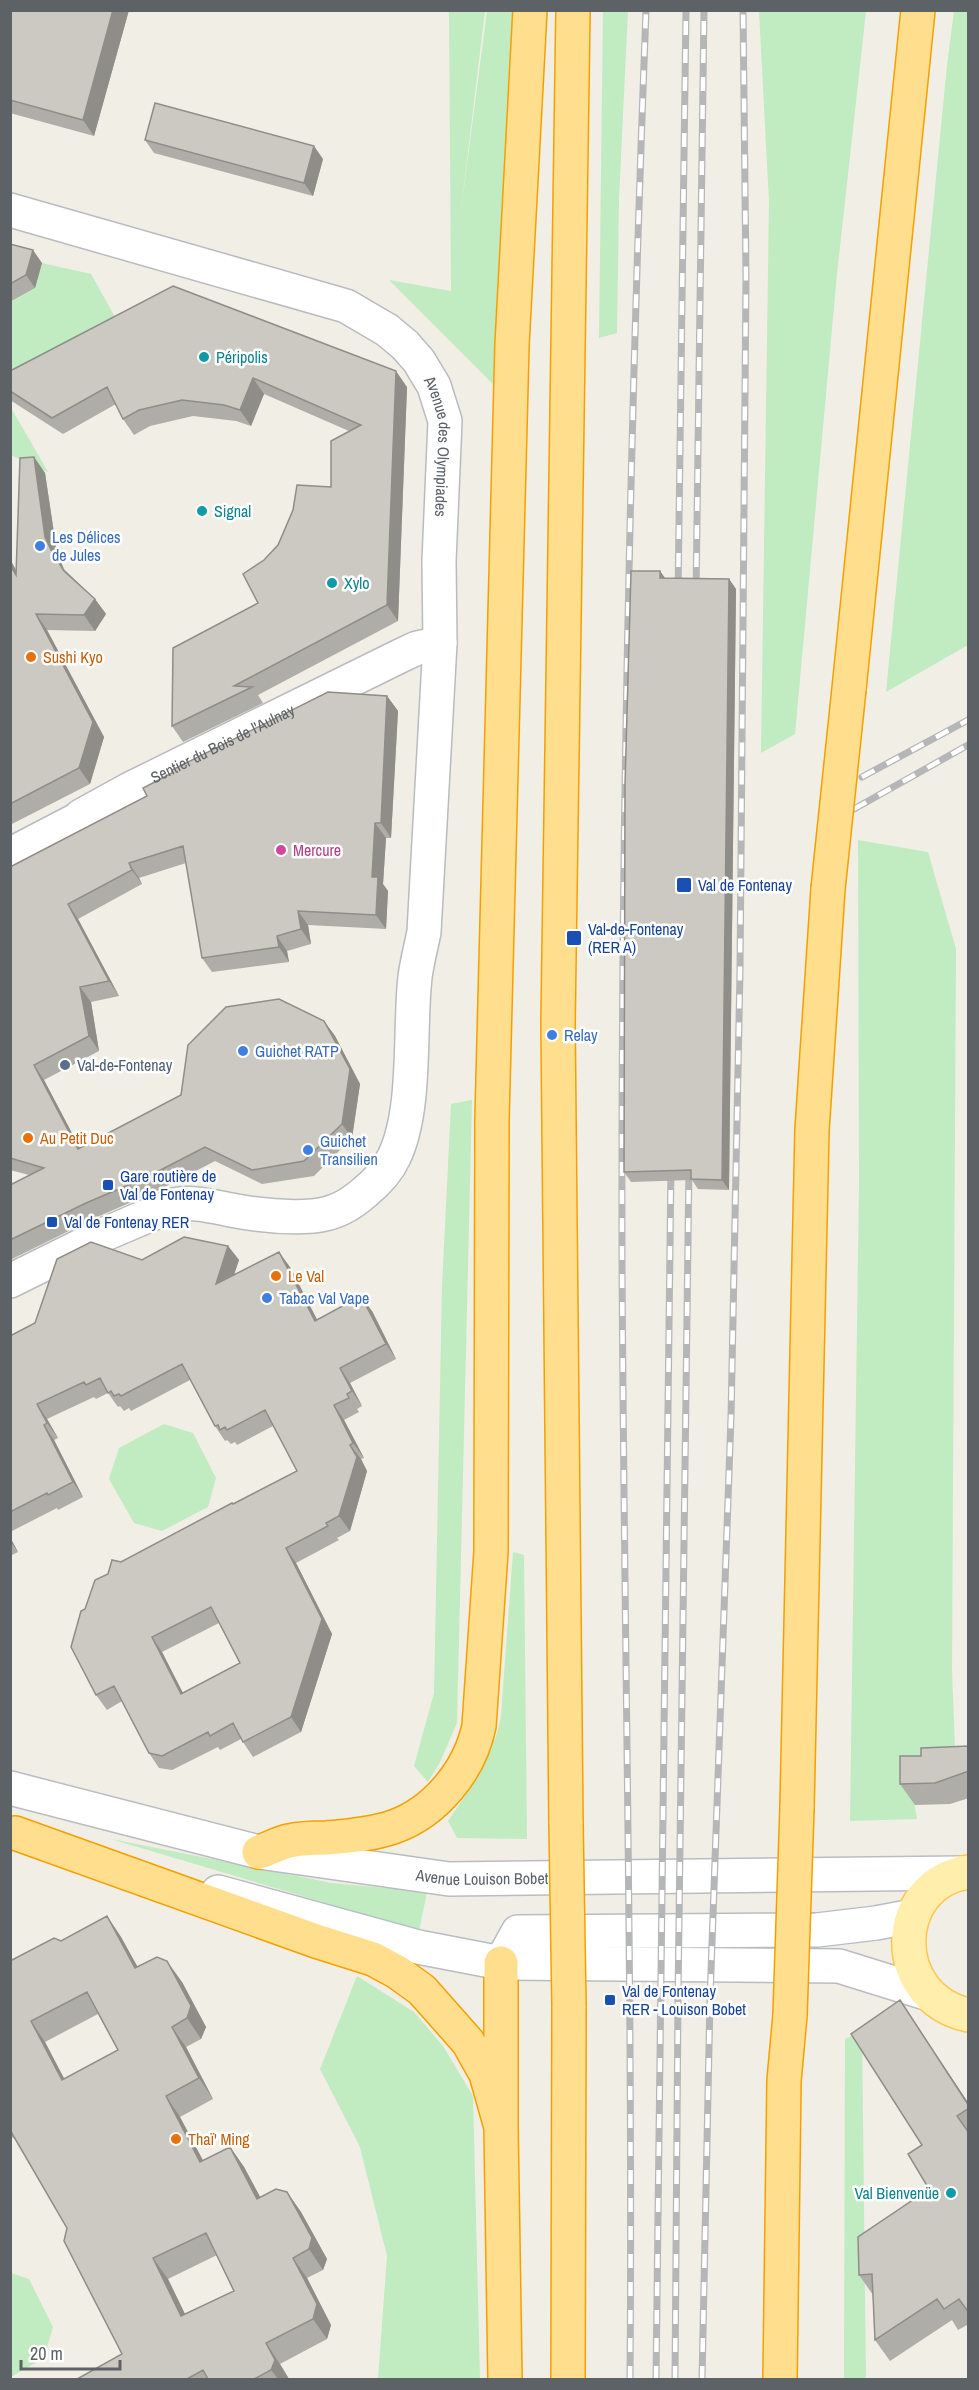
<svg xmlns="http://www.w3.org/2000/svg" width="979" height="2390" font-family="'Archivo Narrow',sans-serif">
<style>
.green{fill:#c1ebc0}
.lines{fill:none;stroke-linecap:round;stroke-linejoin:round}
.pedestrian-casing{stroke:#b8bcc0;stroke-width:33}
.minor-casing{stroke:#b8bcc0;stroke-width:36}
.secondary-casing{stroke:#b9bdc3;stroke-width:36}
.primary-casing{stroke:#ffc750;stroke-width:36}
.motorway-casing{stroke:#f6a000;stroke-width:36}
.pedestrian{stroke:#fff;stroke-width:30}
.minor{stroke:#fff;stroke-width:33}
.secondary{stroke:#fff;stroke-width:33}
.primary{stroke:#ffeeac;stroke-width:33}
.motorway{stroke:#ffde8e;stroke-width:33}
.rail-casing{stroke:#b5b6b7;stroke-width:7}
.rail{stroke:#fff;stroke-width:4.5;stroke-dasharray:14;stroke-linecap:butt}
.motorway-bridge-casing{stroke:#f6a000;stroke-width:36;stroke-linecap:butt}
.motorway-bridge{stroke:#ffde8e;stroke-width:33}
.wall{fill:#afada7;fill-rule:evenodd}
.shaded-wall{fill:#8f8d88}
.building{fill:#ccc9c2;stroke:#8f8d88;stroke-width:1.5;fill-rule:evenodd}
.culture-dot{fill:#0f9aa8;stroke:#fff;stroke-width:2}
.shop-dot{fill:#3f7fe0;stroke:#fff;stroke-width:2}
.food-dot{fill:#e8710a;stroke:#fff;stroke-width:2}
.hotel-dot{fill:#d1479c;stroke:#fff;stroke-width:2}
.transit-dot{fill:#1a4fb4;stroke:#fff;stroke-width:2}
.service-dot{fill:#5c6f8a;stroke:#fff;stroke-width:2}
.labels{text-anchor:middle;stroke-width:5;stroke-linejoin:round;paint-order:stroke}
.culture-label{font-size:16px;fill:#0d838f;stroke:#fff;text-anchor:start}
.street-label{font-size:16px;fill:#5d6267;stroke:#fff}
.shop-label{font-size:16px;fill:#366cbe;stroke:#fff;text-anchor:start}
.food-label{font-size:16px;fill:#c56008;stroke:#fff;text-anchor:start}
.hotel-label{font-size:16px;fill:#b23c85;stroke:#fff;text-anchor:start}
.transit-label{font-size:16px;fill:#164399;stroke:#fff;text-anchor:start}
.service-label{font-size:16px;fill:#4e5e75;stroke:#fff;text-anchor:start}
</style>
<rect width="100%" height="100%" fill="#f1eee5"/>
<path class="green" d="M 449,11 L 485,11 L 460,218 L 487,11 L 515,11 L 494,385 L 389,280 L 451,291 Z
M 603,11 L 628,11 L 619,198 L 617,333 L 599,338 Z
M 759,11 L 866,11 L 837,274 L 795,734 L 761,753 L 769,202 Z
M 954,11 L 968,11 L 968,645 L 886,692 L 947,65 Z
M 42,263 L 91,274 L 124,333 L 11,393 L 11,302 L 35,288 Z
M 10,406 L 48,472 L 11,455 Z
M 858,840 L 928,852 L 956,949 L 952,1671 L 955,1748 L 908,1766 L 917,1819 L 850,1821 L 859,1184 Z
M 472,1100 L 457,1723 L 440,1762 L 428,1782 L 414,1766 L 434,1693 L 442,1287 L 451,1104 Z
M 164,1424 L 193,1433 L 216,1478 L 208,1507 L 162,1531 L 134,1523 L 109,1479 L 119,1448 Z
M 513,1552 L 524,1555 L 527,1839 L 457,1838 L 448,1821 C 471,1787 493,1758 501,1716 Z
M 111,1839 L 332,1883 L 427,1892 L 419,1931 Z
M 357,1976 L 414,2012 L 443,2046 L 473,2096 L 480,2379 L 378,2379 L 387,2256 L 360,2147 L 320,2069 Z
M 862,2032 L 866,2379 L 844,2380 L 845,2039 Z
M 11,2273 L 29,2279 L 53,2327 L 44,2358 L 11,2377 Z"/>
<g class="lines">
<g class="pedestrian-casing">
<path id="pedestrian" d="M 10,853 L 81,816"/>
</g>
<g class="minor-casing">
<g id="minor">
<path id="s1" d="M 10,210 L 346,306 L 387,330 L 405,345 L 419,361 L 434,386 L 445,421 L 439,561 L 440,643 L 424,932 C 421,947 417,962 415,977 C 409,1029 417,1110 394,1157 C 388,1170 376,1183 365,1192 C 349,1206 334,1214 313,1216 C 286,1218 257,1215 231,1210 C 211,1206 193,1201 173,1205 L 105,1234 L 10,1281"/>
<path id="s2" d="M 81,816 L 130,789 L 400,656 L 417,648 L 440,643"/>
</g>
</g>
<g class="secondary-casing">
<g id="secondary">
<path id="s3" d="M 10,1788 L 259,1852 L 449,1879 L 963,1873"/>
<path d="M 218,1892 L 418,1947 L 501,1963 L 839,1966 L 929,1994"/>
<path d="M 501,1963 L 518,1932 L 817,1930 L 876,1923 L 913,1916"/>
</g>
</g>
<g class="primary-casing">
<path id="primary" d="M 968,1872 C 890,1884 888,1997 968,2015"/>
</g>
<g class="motorway-casing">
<path id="motorway" d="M 849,689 L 918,10
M 797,1808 L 812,1130 L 828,889
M 566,1824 L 558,1023 L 573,10
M 15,1833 L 316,1941 L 373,1959 L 397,1972 L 422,1990 L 468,2042 L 486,2074 L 501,2127
M 259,1852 C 269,1849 279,1843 289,1841 C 301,1838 314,1838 326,1838 C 378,1834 414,1829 449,1787 C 464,1769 474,1750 479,1726 L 491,1552 L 492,1119 L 512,345 L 530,10
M 501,1963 L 501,2127 L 505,2380
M 568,2380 L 569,2006
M 780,2380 L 784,2081 L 790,2015"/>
</g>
<use href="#pedestrian" class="pedestrian"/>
<use href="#minor" class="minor"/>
<use href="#secondary" class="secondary"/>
<use href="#primary" class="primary"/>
<use href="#motorway" class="motorway"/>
<g class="rail-casing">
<path id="rail" d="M 678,595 L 686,10
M 696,595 L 704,10
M 862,777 L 968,720
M 854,809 L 968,745
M 630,2380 C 633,2006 624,1633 622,1260 C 621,844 630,427 646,10
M 656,2380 L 671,1165
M 675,2380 L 678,1998 L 689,1165
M 702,2380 L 710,1999 L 731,1417 L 740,971 L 746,277 L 743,10"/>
</g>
<use href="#rail" class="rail"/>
<g class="motorway-bridge-casing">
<path id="motorway-bridge" d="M 828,889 L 849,689
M 566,1824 L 569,2006
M 790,2015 L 797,1808"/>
</g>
<use href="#motorway-bridge" class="motorway-bridge"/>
</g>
<path class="wall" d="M 10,10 L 129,10 L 94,136 L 10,113 Z
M 145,140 L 323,159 L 313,196 L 154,153 Z
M 10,244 L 42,263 L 35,288 L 10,302 Z
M 173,286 L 407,387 L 398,621 L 258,695 L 263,703 L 183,742 L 172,726 L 258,603 L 264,560 L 331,487 L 349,431 L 264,394 L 251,426 L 236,421 L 193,416 L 150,426 L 134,435 L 123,419 L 116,404 L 63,434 L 10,400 L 10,371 Z
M 34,457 L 45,473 L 57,553 L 64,569 L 95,599 L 106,614 L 95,631 L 47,630 L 104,737 L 90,784 L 10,825 L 10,559 L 16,570 Z
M 660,571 L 665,578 L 729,579 L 736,589 L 729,1190 L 698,1189 L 692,1180 L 631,1182 L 624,1172 Z
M 387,696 L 398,711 L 391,838 L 386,838 L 383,884 L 388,891 L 386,929 L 308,925 L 311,944 L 287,951 L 289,962 L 212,972 L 202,958 L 186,863 L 139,878 L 142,884 L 78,919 L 119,996 L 91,1002 L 99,1051 L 44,1080 L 80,1148 L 324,1021 L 335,1036 L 360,1084 L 352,1138 L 314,1176 L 262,1184 L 215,1161 L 157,1191 L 97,1217 L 10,1260 L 10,1185 L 29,1175 L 10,1170 L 10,867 Z
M 228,1246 L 239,1260 L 234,1275 L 290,1267 L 317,1320 L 372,1311 L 396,1359 L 350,1383 L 362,1406 L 357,1409 L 359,1412 L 344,1420 L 364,1458 L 361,1459 L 367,1471 L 350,1531 L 337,1538 L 339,1540 L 296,1563 L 332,1634 L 301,1732 L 253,1757 L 241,1739 L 220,1750 L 218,1747 L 172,1770 L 159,1768 L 149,1753 L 122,1701 L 107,1710 L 96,1695 L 85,1609 L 108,1574 L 121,1562 L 297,1471 L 273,1426 L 237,1445 L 235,1442 L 231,1444 L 227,1440 L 225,1441 L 215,1426 L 190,1380 L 131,1411 L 129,1408 L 124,1411 L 120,1406 L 118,1407 L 108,1393 L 96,1399 L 94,1397 L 47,1419 L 58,1438 L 54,1440 L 83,1497 L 58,1510 L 57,1508 L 10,1532 L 10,1336 L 35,1323 L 142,1260 ZM 219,1623 L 240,1663 L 183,1693 L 162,1652 Z
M 10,1537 L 18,1552 L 10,1556 Z
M 969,1746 L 969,1798 L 950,1804 L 915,1805 L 900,1784 L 921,1756 Z
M 107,1916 L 121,1937 L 137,1967 L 182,1982 L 206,2027 L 201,2039 L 186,2047 L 213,2099 L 180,2117 L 203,2161 L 230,2147 L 244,2167 L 260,2197 L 287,2192 L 301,2212 L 327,2259 L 323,2270 L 307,2278 L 331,2325 L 327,2339 L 280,2364 L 289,2379 L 77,2379 L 122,2354 L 67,2228 L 16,2139 L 13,2138 L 10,2135 L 10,1961 L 61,1941 ZM 98,2014 L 118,2050 L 64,2079 L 45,2042 ZM 217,2255 L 234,2291 L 185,2314 L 168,2279 Z
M 900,2000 L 969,2104 L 969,2324 L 958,2330 L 952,2320 L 890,2361 L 875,2340 L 873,2295 L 859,2275 L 929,2189 Z"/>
<path class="shaded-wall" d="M 113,10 L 129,10 L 94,136 L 83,120 Z
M 314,146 L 323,159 L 313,196 L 304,183 Z
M 33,250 L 42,263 L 35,288 L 26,275 Z
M 396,371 L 407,387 L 398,621 L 387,605 Z
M 253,378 L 264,394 L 251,426 L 240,410 Z
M 34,457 L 45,473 L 57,553 L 64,569 L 53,554 L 45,537 Z
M 10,559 L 27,591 L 16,575 L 10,565 Z
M 660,571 L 667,581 L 660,578 Z
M 729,579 L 736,589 L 729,1190 L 722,1180 Z
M 95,599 L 106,614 L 95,631 L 84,615 Z
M 36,614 L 47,630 L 104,737 L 90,784 L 79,768 Z
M 387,696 L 398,711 L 391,838 L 381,823 Z
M 375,823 L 386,838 L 383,884 L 388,891 L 386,929 L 376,915 L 372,877 Z
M 129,863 L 139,878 L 142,884 L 132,870 Z
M 68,904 L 78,919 L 119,996 L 109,981 Z
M 298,911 L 308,925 L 311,944 L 301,929 Z
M 277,936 L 287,951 L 289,962 L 279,947 Z
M 80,987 L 91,1002 L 99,1051 L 89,1036 Z
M 324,1021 L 335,1036 L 360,1084 L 352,1138 L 342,1124 Z
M 34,1065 L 44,1080 L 88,1164 L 78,1149 Z
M 228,1246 L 239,1260 L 226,1298 L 216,1284 Z
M 279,1252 L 290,1267 L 325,1335 L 315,1321 Z
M 361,1296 L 372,1311 L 396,1359 L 386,1344 Z
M 340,1368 L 350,1383 L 362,1406 L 352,1391 Z
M 37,1404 L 47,1419 L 58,1438 L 47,1423 Z
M 334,1405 L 344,1420 L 364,1458 L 353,1443 Z
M 44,1425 L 54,1440 L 83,1497 L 73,1482 Z
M 350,1445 L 361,1459 L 367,1471 L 350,1531 L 339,1516 Z
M 10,1537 L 18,1552 L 10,1541 Z
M 286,1548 L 296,1563 L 332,1634 L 301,1732 L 291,1717 Z
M 152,1637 L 162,1652 L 191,1709 L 181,1694 Z
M 107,1916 L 121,1937 L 150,1989 L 135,1968 Z
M 167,1961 L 182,1982 L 206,2027 L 201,2039 L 187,2018 Z
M 900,2000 L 969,2104 L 969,2106 Z
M 31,2021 L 45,2042 L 76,2101 L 62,2080 Z
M 172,2027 L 186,2047 L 213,2099 L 199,2078 Z
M 166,2096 L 180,2117 L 215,2183 L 200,2162 Z
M 230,2147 L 244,2167 L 272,2219 L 257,2199 Z
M 287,2192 L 301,2212 L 327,2259 L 323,2270 L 309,2249 Z
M 153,2258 L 168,2279 L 196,2337 L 181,2316 Z
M 293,2258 L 307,2278 L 331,2325 L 327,2339 L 313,2319 Z
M 266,2343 L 280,2364 L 289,2379 L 278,2379 L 271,2370 Z"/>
<path class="building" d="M 10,10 L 113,10 L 83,120 L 10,100 Z
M 155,103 L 314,146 L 304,183 L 145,140 Z
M 10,244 L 33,250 L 26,275 L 10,284 Z
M 173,286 L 396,371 L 387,605 L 234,686 L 252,687 L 172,726 L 173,648 L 258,603 L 243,574 L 264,560 L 278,545 L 293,510 L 297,485 L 331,487 L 331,441 L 361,425 L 253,378 L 240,410 L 224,405 L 182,400 L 139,410 L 123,419 L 107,387 L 52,418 L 10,391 L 10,371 Z
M 34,457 L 45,537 L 53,554 L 64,571 L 95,599 L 84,615 L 36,614 L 93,722 L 79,768 L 10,804 L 10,565 L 16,575 L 20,458 Z
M 631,571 L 660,571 L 660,578 L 729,579 L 722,1180 L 691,1179 L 691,1170 L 624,1172 L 625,785 Z
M 328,692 L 387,696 L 381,823 L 375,823 L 372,877 L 378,877 L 376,915 L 298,911 L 301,929 L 277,936 L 279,947 L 202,958 L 183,846 L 129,863 L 132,870 L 68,904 L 109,981 L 80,987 L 89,1036 L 34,1065 L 78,1149 L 181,1095 L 188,1045 L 226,1007 L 279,999 L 324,1021 L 350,1069 L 342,1124 L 304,1161 L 252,1170 L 205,1147 L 147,1177 L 86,1203 L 10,1240 L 10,1185 L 44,1168 L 10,1158 L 10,867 L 147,796 L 143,788 L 172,773 L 172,770 Z
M 184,1237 L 228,1246 L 216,1284 L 279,1252 L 315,1321 L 361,1296 L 386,1344 L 340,1368 L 352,1391 L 347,1394 L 349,1398 L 334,1405 L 353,1443 L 350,1445 L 357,1457 L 339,1516 L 326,1523 L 328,1526 L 286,1548 L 322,1619 L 291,1717 L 243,1742 L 233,1723 L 210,1736 L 208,1732 L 162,1756 L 149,1753 L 114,1686 L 96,1695 L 71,1647 L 81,1611 L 85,1609 L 95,1580 L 108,1574 L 112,1560 L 121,1562 L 232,1503 L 233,1504 L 297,1471 L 265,1410 L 227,1430 L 225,1427 L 220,1430 L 218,1425 L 215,1426 L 182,1364 L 121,1396 L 119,1394 L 114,1396 L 111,1391 L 108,1393 L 100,1378 L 86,1385 L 84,1382 L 37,1404 L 47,1423 L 44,1425 L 73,1482 L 48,1495 L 47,1493 L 10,1512 L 10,1336 L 35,1323 L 57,1259 L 91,1242 L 142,1260 ZM 211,1607 L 240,1663 L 181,1694 L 152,1637 Z
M 969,1746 L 969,1771 L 935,1783 L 900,1784 L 900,1756 L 921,1756 L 921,1748 Z
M 107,1916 L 135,1968 L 157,1957 L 167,1961 L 191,2006 L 187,2018 L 172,2027 L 199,2078 L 166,2096 L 200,2162 L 230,2147 L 257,2199 L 276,2189 L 287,2192 L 312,2238 L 309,2249 L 293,2258 L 317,2304 L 313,2319 L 266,2343 L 275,2360 L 271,2370 L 254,2379 L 208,2379 L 203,2370 L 187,2379 L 77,2379 L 122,2354 L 64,2241 L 67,2228 L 10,2130 L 10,1961 L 54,1938 L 61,1941 ZM 87,1992 L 118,2050 L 62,2080 L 31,2021 ZM 206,2233 L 234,2291 L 181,2316 L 153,2258 Z
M 900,2000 L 969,2106 L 969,2108 L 957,2116 L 969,2133 L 969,2313 L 959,2299 L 944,2309 L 937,2299 L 875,2340 L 872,2274 L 859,2275 L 858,2237 L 929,2189 L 908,2154 L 922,2145 L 851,2034 Z"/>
<g class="culture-dot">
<circle cx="204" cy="357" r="6"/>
<circle cx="202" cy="511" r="6"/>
<circle cx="332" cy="583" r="6"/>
<circle cx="951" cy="2193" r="6"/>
</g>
<g class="shop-dot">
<circle cx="40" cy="546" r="6"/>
<circle cx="552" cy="1035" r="6"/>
<circle cx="243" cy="1051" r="6"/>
<circle cx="308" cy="1150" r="6"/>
<circle cx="267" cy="1298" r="6"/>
</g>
<g class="food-dot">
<circle cx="31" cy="657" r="6"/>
<circle cx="28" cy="1138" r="6"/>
<circle cx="276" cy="1276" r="6"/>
<circle cx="176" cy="2139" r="6"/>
</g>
<circle class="hotel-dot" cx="281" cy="850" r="6"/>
<g class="transit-dot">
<rect x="676" y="877" width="16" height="16" rx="3"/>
<rect x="566" y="930" width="16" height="16" rx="3"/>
<rect x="102" y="1179" width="12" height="12" rx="3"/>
<rect x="46" y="1216" width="12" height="12" rx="3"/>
<rect x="604" y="1994" width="12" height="12" rx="3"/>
</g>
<circle class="service-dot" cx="65" cy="1065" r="6"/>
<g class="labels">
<g class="culture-label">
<text x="216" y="363">Péripolis</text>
<text x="214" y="517">Signal</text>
<text x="344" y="589">Xylo</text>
<text x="939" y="2199" text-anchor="end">Val Bienvenüe</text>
</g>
<g class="street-label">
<text dy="6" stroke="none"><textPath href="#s1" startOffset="532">Avenue des Olympiades</textPath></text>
<text dy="6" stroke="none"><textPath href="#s2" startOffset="159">Sentier du Bois de l'Aulnay</textPath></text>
<text dy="6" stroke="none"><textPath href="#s3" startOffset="482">Avenue Louison Bobet</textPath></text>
</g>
<g class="shop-label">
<text x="52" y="543">Les Délices<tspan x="52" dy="18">de Jules</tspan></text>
<text x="564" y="1041">Relay</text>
<text x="255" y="1057">Guichet RATP</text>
<text x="320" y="1147">Guichet<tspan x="320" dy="18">Transilien</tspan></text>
<text x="279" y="1304">Tabac Val Vape</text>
</g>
<g class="food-label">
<text x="43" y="663">Sushi Kyo</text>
<text x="40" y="1144">Au Petit Duc</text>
<text x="288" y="1282">Le Val</text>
<text x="188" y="2145">Thaï' Ming</text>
</g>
<g class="hotel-label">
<text x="293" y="856">Mercure</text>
</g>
<g class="transit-label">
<text x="698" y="891">Val de Fontenay</text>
<text x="588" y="935">Val-de-Fontenay<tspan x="588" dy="18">(RER A)</tspan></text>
<text x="120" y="1182">Gare routière de<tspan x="120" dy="18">Val de Fontenay</tspan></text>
<text x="64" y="1228">Val de Fontenay RER</text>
<text x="622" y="1997">Val de Fontenay<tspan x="622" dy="18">RER - Louison Bobet</tspan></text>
</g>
<g class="service-label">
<text x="77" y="1071">Val-de-Fontenay</text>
</g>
</g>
<rect width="979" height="2390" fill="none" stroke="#5d6267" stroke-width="24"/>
<path d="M21 2360v9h99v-9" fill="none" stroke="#5d6267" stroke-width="3"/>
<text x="30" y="2360" font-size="18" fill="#5d6267" stroke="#ffffff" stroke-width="4.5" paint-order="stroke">20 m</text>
</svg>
